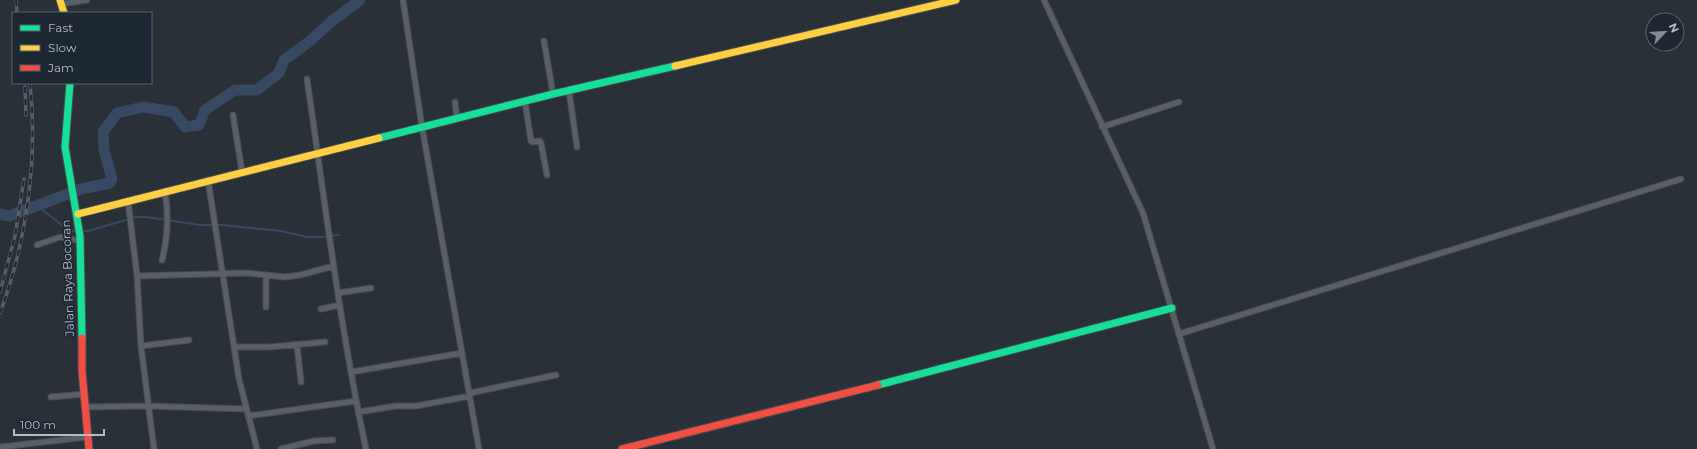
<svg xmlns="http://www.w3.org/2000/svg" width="1697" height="449" font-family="Montserrat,sans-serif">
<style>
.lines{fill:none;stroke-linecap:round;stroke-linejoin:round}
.stream{stroke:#384963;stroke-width:2}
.river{stroke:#384963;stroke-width:11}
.street-casing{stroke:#484c53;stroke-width:7}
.fast-casing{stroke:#484c53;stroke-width:9}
.slow-casing{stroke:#484c53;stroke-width:9}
.jam-casing{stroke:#484c53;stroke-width:9}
.street{stroke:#5a5e66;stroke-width:5}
.fast{stroke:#16e098;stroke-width:7}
.slow{stroke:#ffcf43;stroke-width:7}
.jam{stroke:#f24e42;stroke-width:7}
.rail-casing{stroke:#595d64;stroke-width:3.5}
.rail{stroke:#1d2633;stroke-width:2;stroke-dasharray:6;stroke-linecap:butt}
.labels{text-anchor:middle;stroke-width:3;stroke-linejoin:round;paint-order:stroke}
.street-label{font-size:12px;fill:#b4bcc9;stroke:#1d2633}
</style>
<rect width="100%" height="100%" fill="#2a3038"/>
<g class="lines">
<path class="stream" d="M 37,206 L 70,231 L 88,231 L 136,217 L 147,217 L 200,225 L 223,225 L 281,231 L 307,237 L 323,237 L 339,235"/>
<path class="river" d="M 0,214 L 9,216 L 81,189 L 110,183 L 112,179 L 104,150 L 103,132 L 117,113 L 143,107 L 174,112 L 185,127 L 199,125 L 205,110 L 235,90 L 257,90 L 279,73 L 284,60 L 310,41 L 332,21 L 360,0"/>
<g class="street-casing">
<path id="street" d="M 403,0 L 422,127 L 479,449
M 1044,0 L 1143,213 L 1213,449
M 62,4 L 87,0
M 544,41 L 553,94
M 307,79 C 325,203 340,327 366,449
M 569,91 L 577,147
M 455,102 L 457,119
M 525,102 L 531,141 L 533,142 L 540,141 L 541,143 L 547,175
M 233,115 L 242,172
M 1102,127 L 1179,102
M 208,180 L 239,379 L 257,449
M 128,201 L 137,275 L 141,346 L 154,449
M 37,245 L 60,237 L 81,241
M 162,260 C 168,237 169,215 165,191
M 266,275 L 266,307
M 137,276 L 247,273 L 285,277 L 300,275 L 334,266
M 338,293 L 371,288
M 321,309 L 340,305
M 1179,334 L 1681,179
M 297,345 L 301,382
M 141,346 L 189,340
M 234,347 L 269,347 L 325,342
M 351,372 L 462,353
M 470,393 L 556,375
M 51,397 L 84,394
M 85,407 L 148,406 L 246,409
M 358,412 L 396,406 L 416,406 L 470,396
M 248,416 L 356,401
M 0,447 L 88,437
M 281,449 L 314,441 L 333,440"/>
</g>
<g class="fast-casing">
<path id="fast" d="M 70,83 L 65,147 L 80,236 L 82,338
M 379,138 L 553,94 L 675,66
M 878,385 L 1172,308"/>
</g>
<g class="slow-casing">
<path id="slow" d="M 60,0 L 64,13
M 675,66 L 956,0
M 78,214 L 379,138"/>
</g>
<g class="jam-casing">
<path id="jam" d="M 82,338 L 82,371 L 89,449
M 622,449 L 878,385"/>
</g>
<use href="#street" class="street"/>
<use href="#fast" class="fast"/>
<use href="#slow" class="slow"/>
<use href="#jam" class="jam"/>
<g class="rail-casing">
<path id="rail" d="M 16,0 L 17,13
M 25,87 L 26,115
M 0,292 L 15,236 L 24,179
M 0,313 C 27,241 38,159 30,83"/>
</g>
<use href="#rail" class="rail"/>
</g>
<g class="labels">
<g class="street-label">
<text transform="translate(68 278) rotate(-92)" y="4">Jalan Raya Bocoran</text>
</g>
</g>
<rect x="12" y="12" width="140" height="72" fill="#1d2633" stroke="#59626f"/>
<rect x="20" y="25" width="20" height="6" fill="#16e098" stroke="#59626f"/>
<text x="48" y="32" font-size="12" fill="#b4bcc9">Fast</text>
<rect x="20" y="45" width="20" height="6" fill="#ffcf43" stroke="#59626f"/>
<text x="48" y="52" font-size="12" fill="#b4bcc9">Slow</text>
<rect x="20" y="65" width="20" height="6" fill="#f24e42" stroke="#59626f"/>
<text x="48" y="72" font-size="12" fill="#b4bcc9">Jam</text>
<g transform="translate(1665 32) rotate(65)"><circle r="19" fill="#1d2633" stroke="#59626f"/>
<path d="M0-3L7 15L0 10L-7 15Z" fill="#848b96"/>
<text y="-6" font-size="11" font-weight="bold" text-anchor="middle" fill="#b4bcc9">N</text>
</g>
<path d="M14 429v6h90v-6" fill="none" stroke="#b4bcc9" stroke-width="2"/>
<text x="20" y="429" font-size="12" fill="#b4bcc9" stroke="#1d2633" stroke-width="3" paint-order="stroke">100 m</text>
</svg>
